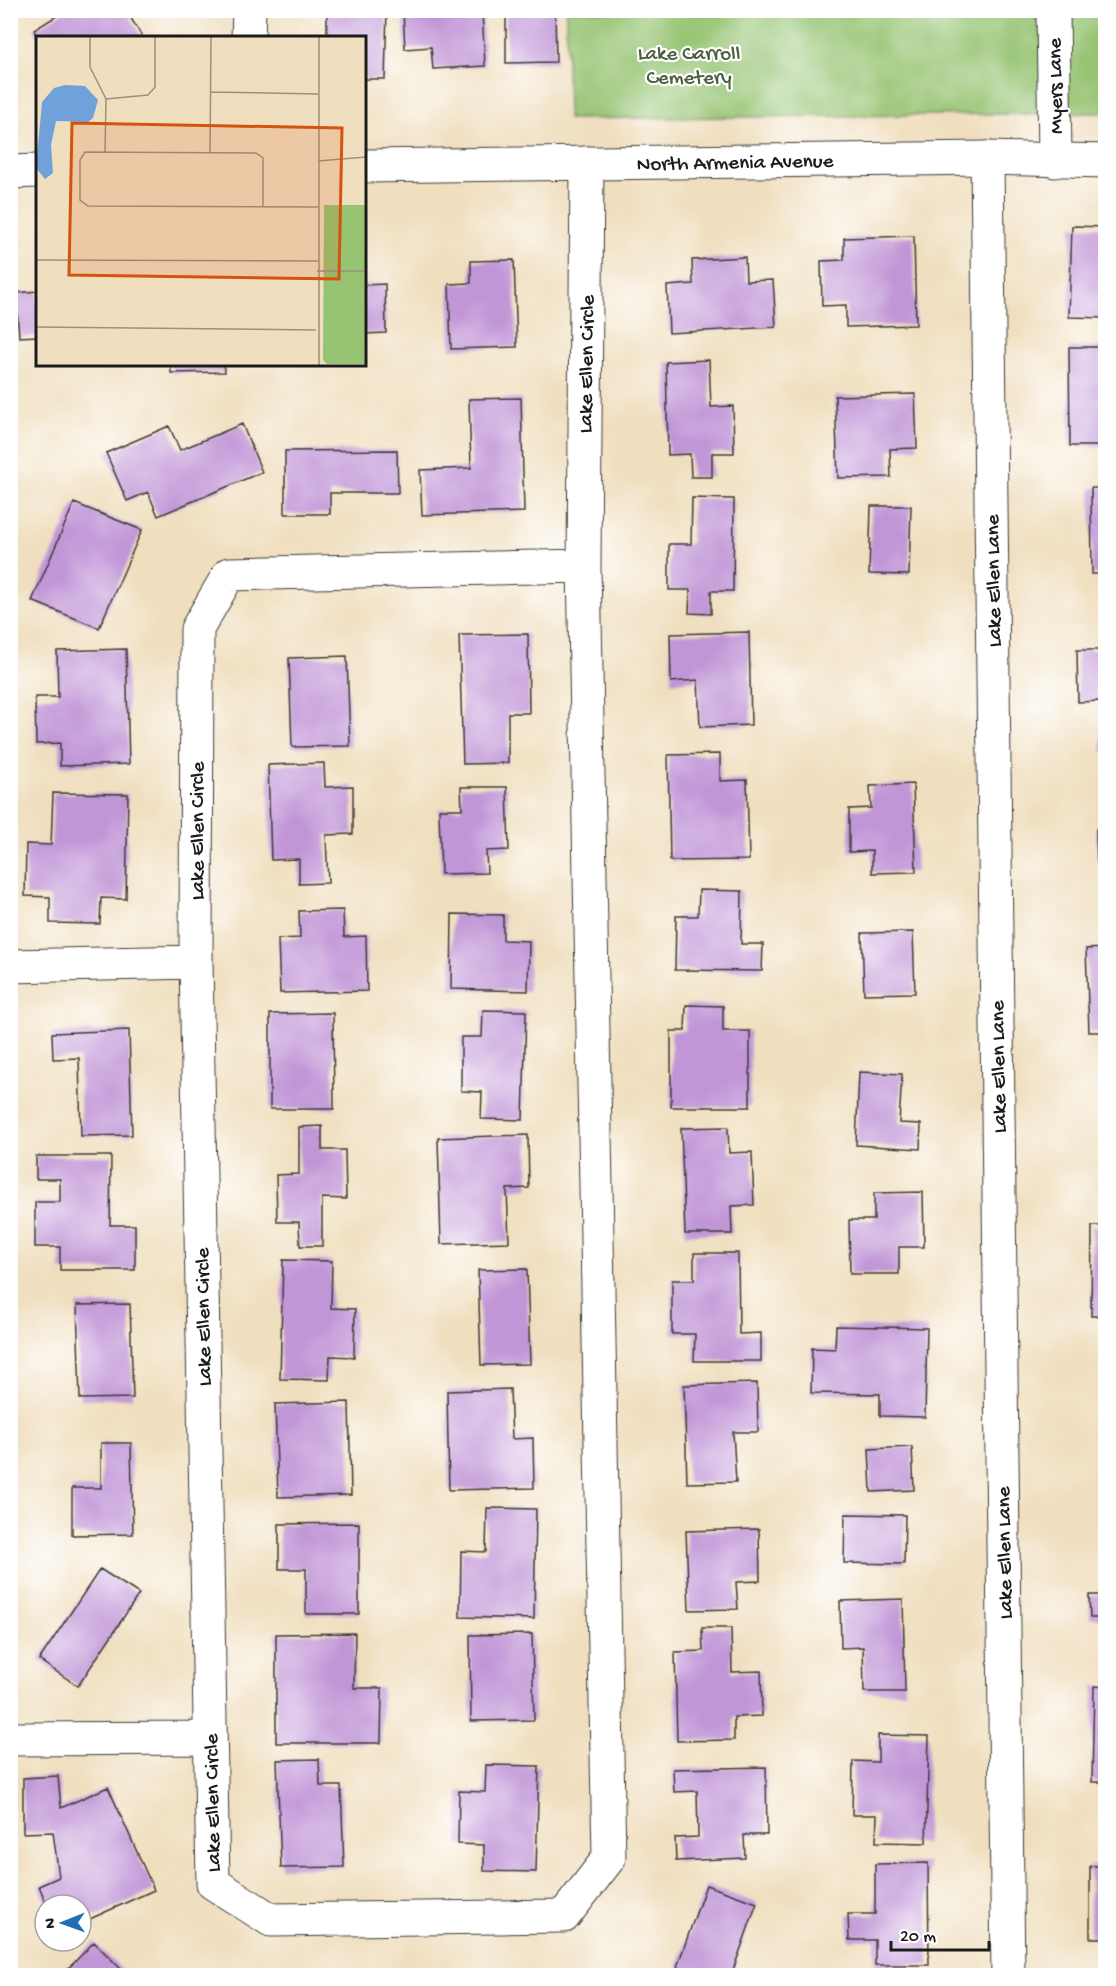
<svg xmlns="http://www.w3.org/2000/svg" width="1116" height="1986" font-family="'Gochi Hand',sans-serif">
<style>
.green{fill:#97c473;stroke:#5a7048;stroke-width:1.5}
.building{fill:#c196d7}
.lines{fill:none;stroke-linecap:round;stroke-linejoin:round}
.minor-casing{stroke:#3c3934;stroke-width:35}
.secondary-casing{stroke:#3c3934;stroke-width:35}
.minor{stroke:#fff;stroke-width:33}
.secondary{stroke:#fff;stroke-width:33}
.labels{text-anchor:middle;stroke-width:4.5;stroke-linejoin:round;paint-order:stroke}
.park-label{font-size:21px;fill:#4d5f3f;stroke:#fff}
.street-label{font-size:21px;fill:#1c1c1c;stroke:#fff}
.inset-road{fill:none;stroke:#9b917e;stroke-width:1.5}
.view{fill:#d4530e;fill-opacity:0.15;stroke:#d4530e;stroke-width:3}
.inset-edge{fill:none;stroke:#1c1c1c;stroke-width:3}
</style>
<rect width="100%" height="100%" fill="#fff"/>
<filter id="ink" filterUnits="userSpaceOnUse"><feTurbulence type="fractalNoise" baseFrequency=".0167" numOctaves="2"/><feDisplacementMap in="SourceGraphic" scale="12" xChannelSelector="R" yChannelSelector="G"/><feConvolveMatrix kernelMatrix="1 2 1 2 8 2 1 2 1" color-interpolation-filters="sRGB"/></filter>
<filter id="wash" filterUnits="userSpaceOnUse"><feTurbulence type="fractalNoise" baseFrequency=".008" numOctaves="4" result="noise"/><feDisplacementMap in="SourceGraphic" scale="24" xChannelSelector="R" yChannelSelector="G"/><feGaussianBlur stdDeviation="1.35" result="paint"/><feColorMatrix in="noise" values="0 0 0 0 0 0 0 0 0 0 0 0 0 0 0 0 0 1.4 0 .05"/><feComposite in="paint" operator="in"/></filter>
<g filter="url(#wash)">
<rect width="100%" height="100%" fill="#f0dfbf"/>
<path class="green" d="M 566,11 L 1105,11 L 1105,113 L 568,119 Z"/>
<g id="blocks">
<path class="building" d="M 66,10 L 126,10 L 143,38 L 38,38 L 34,30 Z
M 327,10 L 387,10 L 385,79 L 364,79 L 364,38 L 327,38 Z
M 403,10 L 482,10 L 485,66 L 433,69 L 431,47 L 405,49 Z
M 506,10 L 555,10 L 556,62 L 506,63 Z
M 1072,226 L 1106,227 L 1106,318 L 1069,317 Z
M 914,236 L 916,325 L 846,327 L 846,305 L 822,306 L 821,261 L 844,260 L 844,238 Z
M 745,257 L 746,281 L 773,280 L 776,327 L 669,333 L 667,286 L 693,284 L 692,260 Z
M 514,260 L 517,347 L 451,349 L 449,284 L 471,283 L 471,261 Z
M 385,284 L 386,333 L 364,334 L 364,285 Z
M 38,291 L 38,336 L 19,337 L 16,293 Z
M 1069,347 L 1106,347 L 1106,446 L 1070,446 Z
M 709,360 L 711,407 L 733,406 L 734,453 L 712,453 L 712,477 L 691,477 L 690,454 L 668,455 L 666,362 Z
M 171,364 L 224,364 L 225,372 L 171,373 Z
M 915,394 L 917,448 L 890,449 L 891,477 L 838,478 L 835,396 Z
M 521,398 L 524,512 L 422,515 L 420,470 L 471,468 L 469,399 Z
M 242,424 L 262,472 L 158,516 L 148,492 L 127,501 L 106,453 L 169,426 L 180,450 Z
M 397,450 L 398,493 L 330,493 L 330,514 L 285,514 L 285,451 Z
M 1091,488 L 1106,488 L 1106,574 L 1092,574 Z
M 692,498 L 734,499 L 733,591 L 711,591 L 711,614 L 689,613 L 690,590 L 669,590 L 669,544 L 691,544 Z
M 74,503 L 142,530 L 99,628 L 32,601 Z
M 871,506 L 911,506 L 909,575 L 869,574 Z
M 749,632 L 751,725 L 700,727 L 698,680 L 671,682 L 670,634 Z
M 528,634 L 529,713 L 508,713 L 508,763 L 463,764 L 459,635 Z
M 126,649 L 129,764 L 60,766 L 60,743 L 36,744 L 35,697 L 58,697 L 57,651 Z
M 1077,650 L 1106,650 L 1106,752 L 1102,752 L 1100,701 L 1078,702 Z
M 347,656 L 350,746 L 292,747 L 289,658 Z
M 720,754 L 720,781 L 747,780 L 749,860 L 670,861 L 668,755 Z
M 324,763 L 325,787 L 353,786 L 353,834 L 326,835 L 328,883 L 299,884 L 299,859 L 271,860 L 268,765 Z
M 913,784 L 916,872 L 872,873 L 872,851 L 849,852 L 849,809 L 871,808 L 870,786 Z
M 461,787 L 507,787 L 509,850 L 486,851 L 487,873 L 441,874 L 439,809 L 462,809 Z
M 53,793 L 128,794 L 126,899 L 101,898 L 100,924 L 50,923 L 50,897 L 25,896 L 26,844 L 51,845 Z
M 1106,828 L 1106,860 L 1097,861 L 1096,829 Z
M 699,890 L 742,891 L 741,944 L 763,944 L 762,971 L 675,970 L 676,916 L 698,916 Z
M 343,910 L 344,937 L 366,936 L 367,991 L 280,993 L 278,939 L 300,938 L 299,911 Z
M 452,914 L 503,915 L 503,940 L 529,941 L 528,991 L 451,989 Z
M 913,932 L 915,993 L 864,994 L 862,933 Z
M 1106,948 L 1106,1032 L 1089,1032 L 1086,949 Z
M 686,1005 L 723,1006 L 723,1031 L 750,1031 L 750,1107 L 671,1107 L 671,1031 L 685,1031 Z
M 483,1010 L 526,1011 L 523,1120 L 481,1119 L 482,1092 L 461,1091 L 461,1037 L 482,1037 Z
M 333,1013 L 334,1109 L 270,1109 L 270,1014 Z
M 129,1030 L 132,1135 L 81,1136 L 79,1058 L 53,1059 L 52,1033 Z
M 859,1072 L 902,1074 L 899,1123 L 921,1124 L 920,1149 L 856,1145 Z
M 322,1126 L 322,1150 L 345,1150 L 346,1199 L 322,1198 L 322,1246 L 300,1246 L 299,1222 L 277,1222 L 276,1175 L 299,1174 L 299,1127 Z
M 728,1127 L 729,1153 L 752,1152 L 754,1205 L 731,1206 L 732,1234 L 685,1234 L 681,1128 Z
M 528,1135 L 529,1188 L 507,1189 L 509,1242 L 441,1244 L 438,1138 Z
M 36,1156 L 111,1156 L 110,1225 L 135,1225 L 135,1270 L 60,1270 L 60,1247 L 35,1247 L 35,1202 L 60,1202 L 60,1179 L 36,1179 Z
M 923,1192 L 924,1247 L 899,1247 L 899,1274 L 850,1274 L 849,1220 L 874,1220 L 874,1193 Z
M 1092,1226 L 1106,1226 L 1106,1316 L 1091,1316 Z
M 694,1253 L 738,1253 L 739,1334 L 761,1333 L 761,1361 L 694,1361 L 695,1334 L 672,1334 L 672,1280 L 694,1280 Z
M 283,1260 L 332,1261 L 331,1308 L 355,1309 L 354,1357 L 330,1356 L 329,1380 L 280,1379 Z
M 527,1269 L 530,1364 L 481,1365 L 478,1270 Z
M 130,1304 L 133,1398 L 80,1399 L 77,1305 Z
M 836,1326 L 927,1328 L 925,1417 L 880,1416 L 880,1394 L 811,1393 L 812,1348 L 835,1349 Z
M 757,1383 L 758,1432 L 733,1432 L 736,1482 L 687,1483 L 684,1385 Z
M 510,1389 L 512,1439 L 533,1438 L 534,1488 L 449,1490 L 447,1391 Z
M 349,1402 L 351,1495 L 278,1497 L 275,1404 Z
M 101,1443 L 131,1443 L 133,1534 L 72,1535 L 72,1488 L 101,1488 Z
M 912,1447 L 914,1490 L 871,1492 L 869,1449 Z
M 487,1508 L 536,1509 L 534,1619 L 460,1617 L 461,1551 L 486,1552 Z
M 845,1514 L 905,1515 L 904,1564 L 844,1563 Z
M 359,1523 L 359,1614 L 306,1614 L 306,1569 L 279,1569 L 279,1524 Z
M 759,1529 L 760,1581 L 736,1582 L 738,1609 L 689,1610 L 686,1531 Z
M 100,1569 L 139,1594 L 78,1686 L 39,1660 Z
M 1089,1595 L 1106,1595 L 1106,1618 L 1090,1618 Z
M 903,1599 L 905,1692 L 864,1692 L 863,1647 L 841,1648 L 840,1601 Z
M 702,1628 L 731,1628 L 732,1672 L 761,1671 L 762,1716 L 734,1717 L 734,1740 L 677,1741 L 675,1652 L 703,1651 Z
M 355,1633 L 354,1688 L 382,1688 L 381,1743 L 276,1743 L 276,1634 Z
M 532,1634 L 534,1720 L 471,1721 L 470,1635 Z
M 1094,1686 L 1106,1687 L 1106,1782 L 1092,1782 Z
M 878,1735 L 929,1736 L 926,1843 L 876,1842 L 877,1815 L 852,1815 L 853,1761 L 878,1762 Z
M 319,1759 L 320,1786 L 341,1786 L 344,1867 L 281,1868 L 277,1760 Z
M 486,1765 L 539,1766 L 536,1872 L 484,1871 L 484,1845 L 458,1844 L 459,1791 L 485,1792 Z
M 766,1767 L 767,1835 L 744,1835 L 745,1858 L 676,1861 L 675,1838 L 698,1837 L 697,1791 L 674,1792 L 673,1769 Z
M 58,1776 L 61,1808 L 108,1787 L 154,1890 L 81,1923 L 81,1905 L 47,1905 L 39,1886 L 59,1877 L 53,1832 L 23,1833 L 23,1778 Z
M 928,1863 L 929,1965 L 875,1965 L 875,1940 L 849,1940 L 848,1914 L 875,1914 L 875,1864 Z
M 1090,1866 L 1106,1866 L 1106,1938 L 1090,1938 Z
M 706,1885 L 757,1903 L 731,1976 L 701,1976 L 677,1967 Z
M 94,1942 L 125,1973 L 123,1976 L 61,1976 Z"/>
</g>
</g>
<g filter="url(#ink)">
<use href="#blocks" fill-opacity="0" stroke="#3c3934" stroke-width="1.5"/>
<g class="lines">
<g class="minor-casing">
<path id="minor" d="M 1053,10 L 1055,161
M 248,38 L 249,10
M 987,158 L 1008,1976
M 584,566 L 229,574 L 197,629 L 196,962 L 213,1883 L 271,1920 L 564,1916 L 609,1858 L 584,566 L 587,163
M 10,966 L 196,962
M 10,1739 L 209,1738"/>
</g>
<g class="secondary-casing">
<path id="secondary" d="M 364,166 L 987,158 L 1106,161
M 10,172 L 38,171"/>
</g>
<use href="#minor" class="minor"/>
<use href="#secondary" class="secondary"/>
</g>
</g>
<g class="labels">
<g class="park-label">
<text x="689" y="59">Lake Carroll<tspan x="689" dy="24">Cemetery</tspan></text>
</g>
<g class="street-label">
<text transform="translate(1054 86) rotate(-91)" y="7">Myers Lane</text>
<text transform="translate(735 161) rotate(-1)" y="7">North Armenia Avenue</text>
<text transform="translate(585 364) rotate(-89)" y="7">Lake Ellen Circle</text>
<text transform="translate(992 581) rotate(-91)" y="7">Lake Ellen Lane</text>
<text transform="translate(196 831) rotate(-90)" y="7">Lake Ellen Circle</text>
<text transform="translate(997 1067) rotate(-91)" y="7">Lake Ellen Lane</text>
<text transform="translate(202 1317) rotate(-91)" y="7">Lake Ellen Circle</text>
<text transform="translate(1003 1553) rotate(-91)" y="7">Lake Ellen Lane</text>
<text transform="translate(211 1803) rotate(-91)" y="7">Lake Ellen Circle</text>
</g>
</g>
<g transform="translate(36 36)">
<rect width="330" height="330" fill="#f0dfbf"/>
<path d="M 288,169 L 330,169 L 330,328 L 291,328 L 287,324 Z" fill="#97c473"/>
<path d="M 29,49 L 49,50 L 62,64 L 57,82 L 52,86 L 20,85 L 15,109 L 17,137 L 9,143 L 0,132 L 6,66 L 18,52 Z" fill="#71a1db"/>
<path class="inset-road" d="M 54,1 L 54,31 L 70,63 L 69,116M 174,56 L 282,58M 70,63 L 112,59 L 119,51 L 119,1M 174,116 L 175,1M 282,125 L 330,121M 227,170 L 227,122 L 220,117 L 49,116 L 44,124 L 44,164 L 52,170 L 282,171M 0,224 L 282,225M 281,235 L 330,235M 0,291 L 280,294M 283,329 L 283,1"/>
<path class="view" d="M 36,87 L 306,92 L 303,243 L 33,239 Z"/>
<rect width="330" height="330" class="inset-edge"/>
</g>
<rect width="1116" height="1986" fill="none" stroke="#fff" stroke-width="36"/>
<g transform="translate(63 1923) rotate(269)"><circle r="28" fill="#ffffff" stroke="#a4a4a4" stroke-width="1.5"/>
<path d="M0-4.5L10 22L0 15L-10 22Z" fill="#1f6fb2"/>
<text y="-9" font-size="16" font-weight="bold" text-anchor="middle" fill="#1c1c1c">N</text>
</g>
<path d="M891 1941v9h98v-9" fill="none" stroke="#1c1c1c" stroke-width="3"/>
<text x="900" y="1941" font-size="18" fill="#1c1c1c" stroke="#ffffff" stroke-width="4.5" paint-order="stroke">20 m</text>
</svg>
